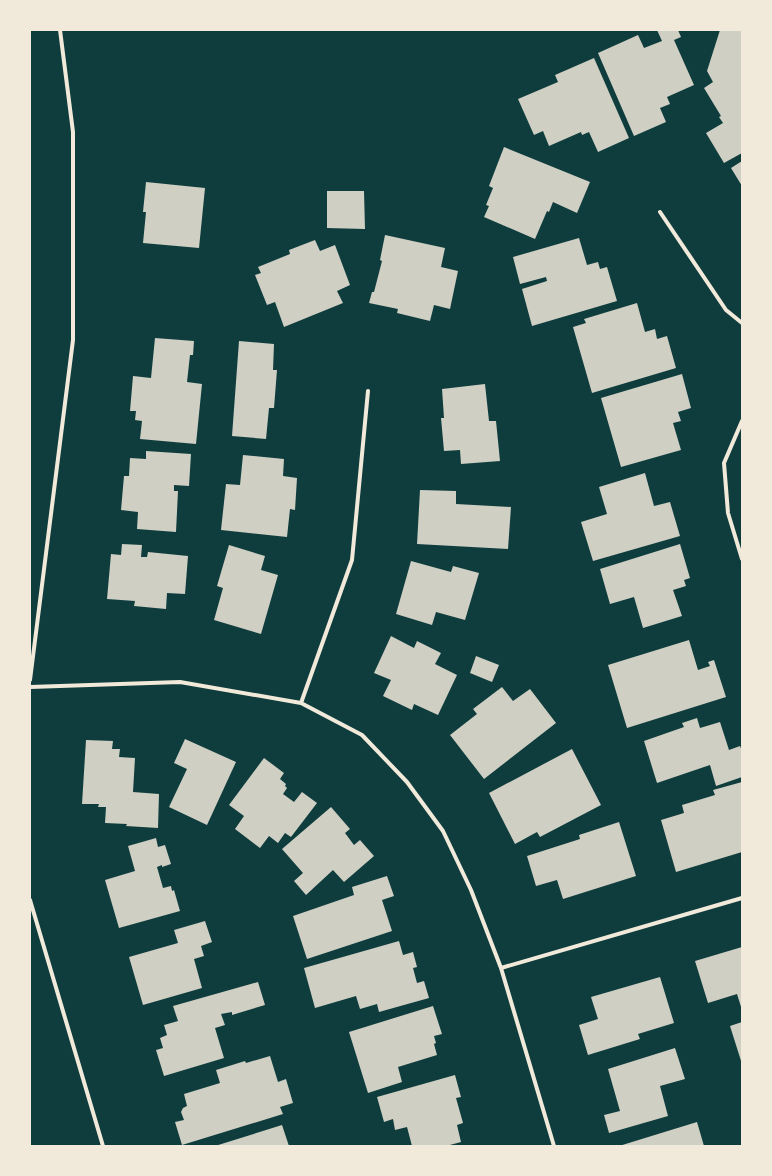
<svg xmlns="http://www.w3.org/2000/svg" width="772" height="1176" font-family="Barlow,sans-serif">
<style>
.building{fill:#cfcfc3}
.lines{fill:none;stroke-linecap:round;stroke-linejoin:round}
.minor{stroke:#f1e9da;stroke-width:4}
</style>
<rect width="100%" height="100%" fill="#0f3d3e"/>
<path class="building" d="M 657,30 L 678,30 L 681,37 L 674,40 L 694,85 L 667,97 L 670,104 L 660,108 L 666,122 L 634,136 L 598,53 L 638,35 L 644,48 L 662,41 Z
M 720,30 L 742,30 L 742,153 L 724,163 L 706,133 L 723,123 L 719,117 L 721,116 L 704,88 L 713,82 L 707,71 Z
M 594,58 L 629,138 L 598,152 L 589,132 L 582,135 L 581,132 L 549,146 L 543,131 L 534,135 L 518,99 L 558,82 L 555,75 Z
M 504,147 L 590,182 L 577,213 L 553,202 L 549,212 L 547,211 L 535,239 L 484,217 L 489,206 L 486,205 L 493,188 L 489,186 Z
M 742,161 L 742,186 L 731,168 Z
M 146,182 L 205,188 L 199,248 L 143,243 L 146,212 L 143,212 Z
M 327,191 L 364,191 L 365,229 L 327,228 Z
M 385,235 L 445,248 L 441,267 L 458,271 L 450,309 L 434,305 L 430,321 L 397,313 L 398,309 L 369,303 L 372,292 L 374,292 L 382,261 L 380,260 Z
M 579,238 L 587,265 L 598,262 L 600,269 L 607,267 L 617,301 L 532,326 L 522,289 L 547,281 L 546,277 L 520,284 L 513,257 Z
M 315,240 L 320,251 L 335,245 L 350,285 L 337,291 L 343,303 L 284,327 L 275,302 L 267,305 L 255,275 L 261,273 L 258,267 L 290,254 L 289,250 Z
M 637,303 L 645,332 L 655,329 L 657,339 L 667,336 L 676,368 L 592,393 L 573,327 L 586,323 L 584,319 Z
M 155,338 L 194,341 L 193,355 L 190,355 L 187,382 L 202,384 L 196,444 L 140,439 L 142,421 L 135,420 L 136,411 L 130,411 L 133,376 L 151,378 Z
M 239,341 L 274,344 L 273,370 L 277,370 L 274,408 L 269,408 L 266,439 L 232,436 Z
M 682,374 L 691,408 L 678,412 L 681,421 L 673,423 L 681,450 L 621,467 L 601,398 Z
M 485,384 L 489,421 L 496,421 L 500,461 L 461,464 L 460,450 L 444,451 L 441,418 L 444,418 L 442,389 Z
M 146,451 L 191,454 L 189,486 L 174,485 L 174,491 L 178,491 L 176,532 L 137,529 L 138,512 L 121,510 L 124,476 L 129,476 L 130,458 L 146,459 Z
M 243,455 L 284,459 L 283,476 L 297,478 L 295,510 L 290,509 L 287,537 L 221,530 L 226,484 L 240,485 Z
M 645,473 L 654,506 L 670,502 L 680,536 L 593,561 L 581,522 L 607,514 L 599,487 Z
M 420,490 L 456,491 L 456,504 L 511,507 L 508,549 L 417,544 Z
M 122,544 L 142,545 L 141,557 L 147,557 L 148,552 L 188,556 L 185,594 L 167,593 L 166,609 L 134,606 L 135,601 L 107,599 L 111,554 L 121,555 Z
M 680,544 L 690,578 L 684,580 L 686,586 L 673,590 L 682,616 L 643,628 L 634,597 L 610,604 L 600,569 Z
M 229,545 L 265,556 L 261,570 L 278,575 L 261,634 L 214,620 L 223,588 L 217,586 Z
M 411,561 L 451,572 L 453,566 L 479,573 L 465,620 L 436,612 L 432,625 L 396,614 Z
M 391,636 L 414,648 L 417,641 L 441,653 L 435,664 L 457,675 L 438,715 L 414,704 L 412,710 L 383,696 L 391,680 L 374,673 Z
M 689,640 L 698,670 L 710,666 L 708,662 L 714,660 L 726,697 L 627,728 L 608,665 Z
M 476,656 L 499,665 L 492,682 L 470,673 Z
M 502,687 L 513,701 L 530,689 L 556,723 L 484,779 L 450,735 L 477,714 L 473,709 Z
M 697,718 L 700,728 L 720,722 L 729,750 L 740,746 L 742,751 L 742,777 L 716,786 L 710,765 L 657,783 L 644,741 L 684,727 L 682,723 Z
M 185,739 L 236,762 L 207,825 L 169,807 L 187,769 L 174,763 Z
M 86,740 L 113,741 L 112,749 L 120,749 L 119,757 L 135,758 L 133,792 L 159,794 L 158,828 L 126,826 L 127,824 L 105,823 L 106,807 L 98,807 L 99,804 L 82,804 Z
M 572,749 L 601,805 L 540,837 L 537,832 L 515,844 L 489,793 Z
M 264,758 L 284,773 L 280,779 L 286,784 L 285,786 L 287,788 L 283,794 L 294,802 L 302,792 L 317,803 L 291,837 L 285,833 L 278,843 L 269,836 L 260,848 L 235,829 L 244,816 L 229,805 Z
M 742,782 L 742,852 L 676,872 L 661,820 L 684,813 L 682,805 L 715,795 L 713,790 Z
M 331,807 L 350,829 L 345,833 L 354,845 L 360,840 L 374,856 L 344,882 L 333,870 L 306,895 L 294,881 L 303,873 L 282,849 Z
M 619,822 L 636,876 L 563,899 L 557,880 L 536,886 L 527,856 L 580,839 L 579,835 Z
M 156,838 L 158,847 L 165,845 L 171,864 L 162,867 L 162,865 L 157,867 L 163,888 L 171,886 L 172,891 L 174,890 L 180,911 L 119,928 L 105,880 L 135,871 L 128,846 Z
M 387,876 L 394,896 L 382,900 L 392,931 L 307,959 L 293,916 L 354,895 L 352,887 Z
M 205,921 L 212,942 L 201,946 L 204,956 L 194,959 L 202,988 L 143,1005 L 129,957 L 178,943 L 174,930 Z
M 399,941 L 403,955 L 413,952 L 417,967 L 413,968 L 417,983 L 424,981 L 429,998 L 379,1012 L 377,1004 L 360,1009 L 356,996 L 315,1008 L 304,968 Z
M 742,947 L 742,1010 L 737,994 L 708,1003 L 695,961 Z
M 660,977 L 674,1023 L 638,1034 L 640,1039 L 588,1055 L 579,1025 L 598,1019 L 591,997 Z
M 258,982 L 265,1005 L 232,1015 L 232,1012 L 221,1014 L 225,1025 L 215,1028 L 224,1058 L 164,1076 L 156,1050 L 163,1048 L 160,1038 L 167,1035 L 164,1025 L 178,1021 L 173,1006 Z
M 433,1006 L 442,1034 L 434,1036 L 436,1043 L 434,1044 L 437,1055 L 398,1067 L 402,1082 L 368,1093 L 349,1032 Z
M 742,1022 L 742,1064 L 730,1026 Z
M 675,1048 L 685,1079 L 660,1086 L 668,1116 L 609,1133 L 604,1115 L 620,1111 L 608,1069 Z
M 270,1056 L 278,1082 L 286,1079 L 293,1103 L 280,1107 L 283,1114 L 182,1145 L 175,1122 L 184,1120 L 181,1112 L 183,1108 L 187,1106 L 184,1094 L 220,1083 L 216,1070 L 245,1061 L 246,1063 Z
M 455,1075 L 461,1097 L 456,1098 L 463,1123 L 457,1125 L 461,1142 L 446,1146 L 412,1146 L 407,1127 L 395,1130 L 393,1119 L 384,1122 L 377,1097 Z
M 697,1122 L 704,1146 L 619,1146 Z
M 282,1125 L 289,1146 L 215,1146 Z"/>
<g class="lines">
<path class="minor" d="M 660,212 L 726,310 L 742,323
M 742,421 L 724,463 L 728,513 L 742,559
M 30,680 L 73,340 L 73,132 L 60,30
M 30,687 L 180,682 L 301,703 L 362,735 L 407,782 L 443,831 L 471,890 L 501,968 L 554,1146
M 301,703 L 352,560 L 368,391
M 30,900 L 103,1146
M 501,968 L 742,898"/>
</g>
<rect width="772" height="1176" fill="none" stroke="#f1e9da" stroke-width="62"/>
</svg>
